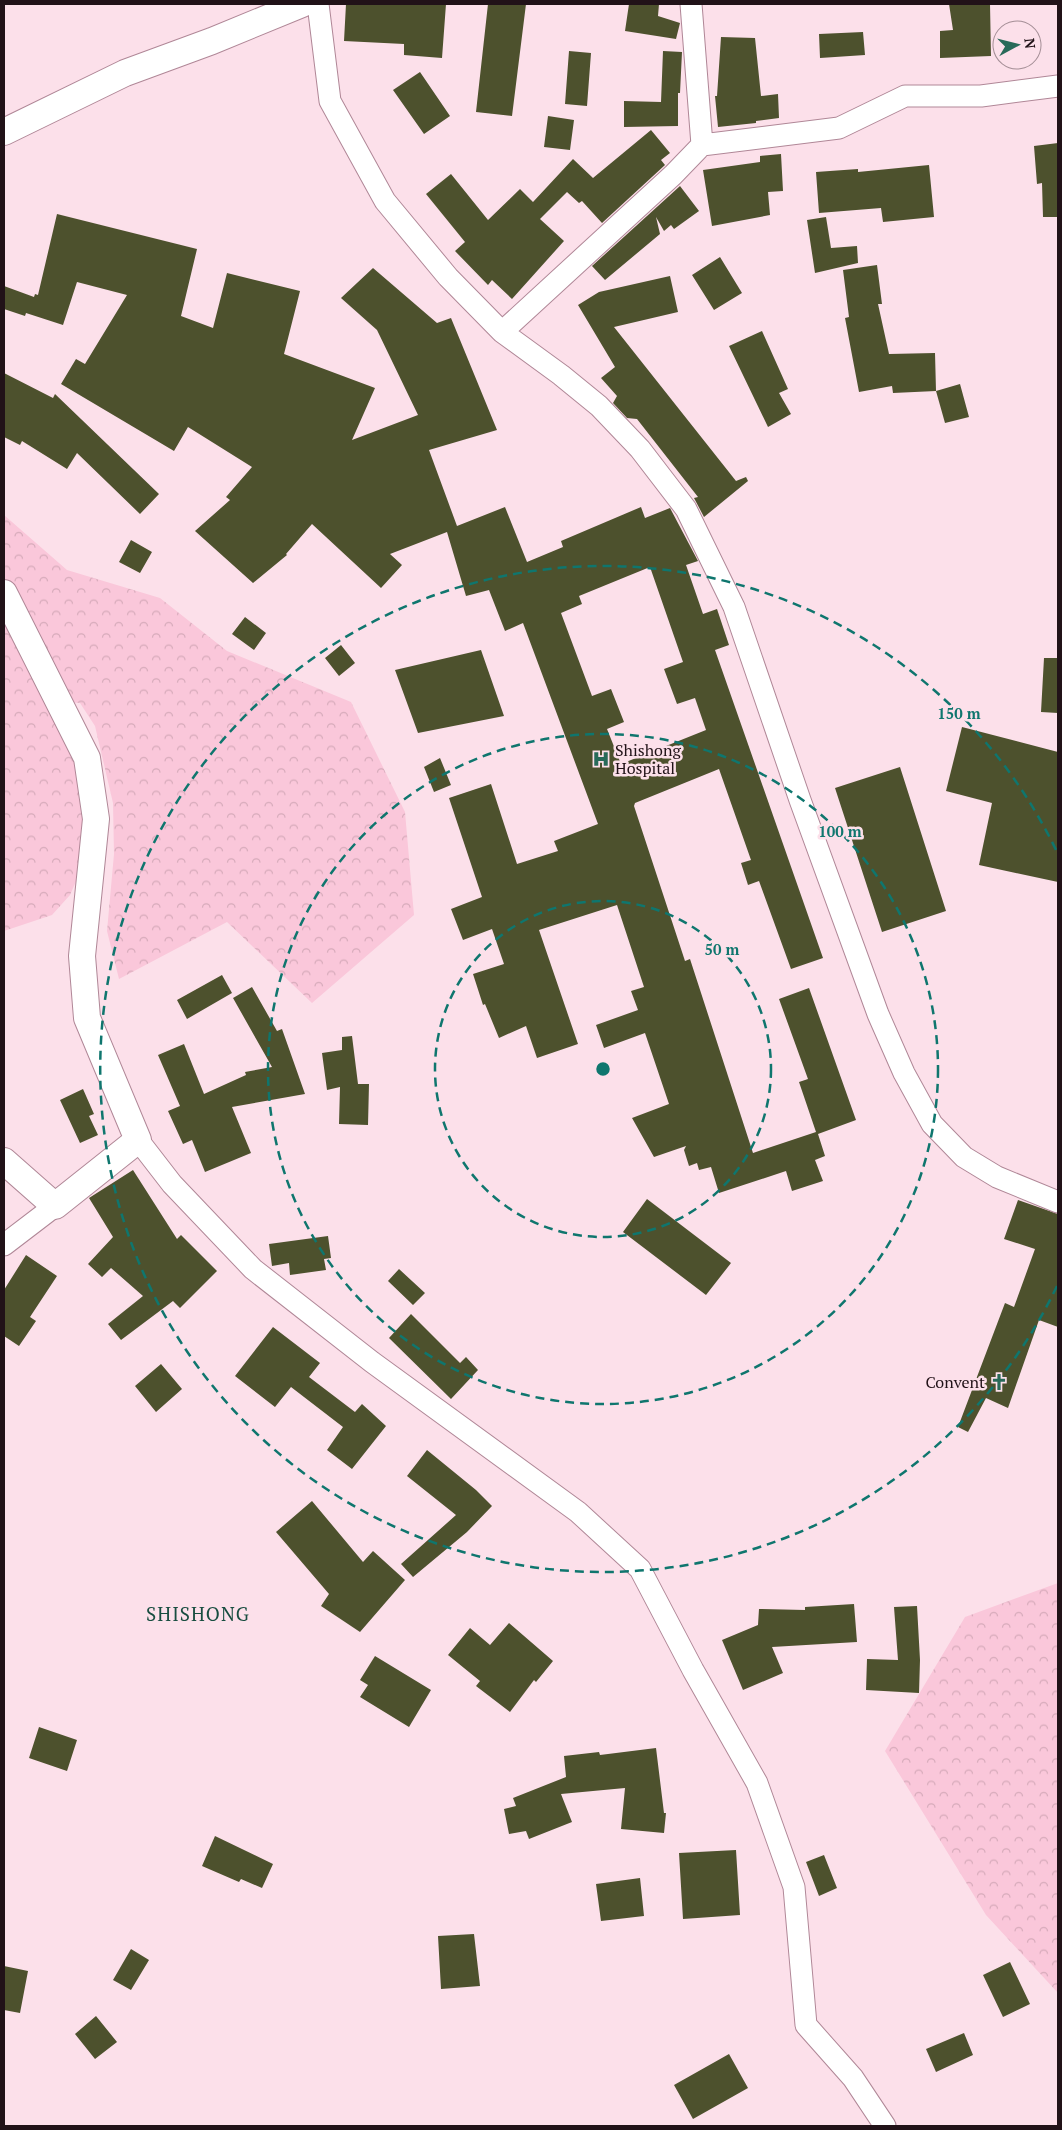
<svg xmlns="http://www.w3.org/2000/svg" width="1062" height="2130" font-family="'PT Serif',serif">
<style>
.forest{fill:url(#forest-crowns)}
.building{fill:#4d512d;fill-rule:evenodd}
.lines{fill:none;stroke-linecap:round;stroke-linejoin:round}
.minor-casing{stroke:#b08797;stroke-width:23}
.tertiary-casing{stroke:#b08797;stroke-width:28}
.minor{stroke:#fff;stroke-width:21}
.tertiary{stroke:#fff;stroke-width:26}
.ring{fill:none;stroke:#0f766e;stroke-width:2.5;stroke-dasharray:9 6}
.labels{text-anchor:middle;stroke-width:5;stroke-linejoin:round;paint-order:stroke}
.poi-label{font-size:16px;fill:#211218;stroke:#fce0ea;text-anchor:start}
.quarter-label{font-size:19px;letter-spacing:1px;fill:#184d40;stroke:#fce0ea}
.centre{fill:#0f766e;stroke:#fce0ea;stroke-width:2.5}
.ring-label{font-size:15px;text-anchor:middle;font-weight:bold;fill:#0f766e;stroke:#fce0ea;stroke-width:5;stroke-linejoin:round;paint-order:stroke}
</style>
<defs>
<pattern id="forest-crowns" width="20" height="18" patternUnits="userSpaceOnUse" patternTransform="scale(1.25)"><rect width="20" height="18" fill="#fac7da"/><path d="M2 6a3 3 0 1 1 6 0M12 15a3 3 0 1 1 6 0" fill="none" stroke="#d6aaba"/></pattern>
</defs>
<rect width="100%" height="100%" fill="#fce0ea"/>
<path class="forest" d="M 4,515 L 67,570 L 160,598 L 227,651 L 351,702 L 405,812 L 414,915 L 312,1003 L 227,922 L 119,979 L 107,931 L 114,854 L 113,803 L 95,726 L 80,703 L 49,701 L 85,775 L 84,863 L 70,895 L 52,915 L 4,931 Z
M 1058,1583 L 1058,1993 L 986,1915 L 885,1751 L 965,1617 Z"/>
<path class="building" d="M 346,4 L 446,4 L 442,58 L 404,55 L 404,44 L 344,41 Z
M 488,4 L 526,4 L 512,116 L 476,112 Z
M 629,4 L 659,4 L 658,16 L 680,23 L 676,39 L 625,31 Z
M 949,4 L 990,4 L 991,56 L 940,58 L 940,31 L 953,30 Z
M 863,32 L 865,55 L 820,58 L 819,34 Z
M 721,37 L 755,38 L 761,96 L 778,94 L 779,118 L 756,121 L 756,123 L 718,127 L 715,96 L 717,96 Z
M 569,51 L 591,53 L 587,106 L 565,104 Z
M 663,51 L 682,52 L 680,93 L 678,93 L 678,126 L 624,127 L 624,101 L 661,102 Z
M 420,72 L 450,116 L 424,134 L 393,90 Z
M 548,116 L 574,120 L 570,150 L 544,147 Z
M 651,130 L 670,153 L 661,160 L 665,165 L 602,223 L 582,201 L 579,203 L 567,192 L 540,219 L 564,241 L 512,299 L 492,280 L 488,285 L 455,251 L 465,242 L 426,194 L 451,174 L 488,220 L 520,189 L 533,202 L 573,159 L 593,178 Z
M 1058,143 L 1058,217 L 1043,217 L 1042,183 L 1037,184 L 1034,146 Z
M 781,154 L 783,191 L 768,192 L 770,215 L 712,226 L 703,170 L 760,162 L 760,156 Z
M 929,165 L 934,217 L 883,222 L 881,208 L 819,213 L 816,172 L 858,169 L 858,172 Z
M 680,186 L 699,211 L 674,229 L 671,225 L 664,231 L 656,217 L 660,234 L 605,280 L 592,266 Z
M 57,214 L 197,249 L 181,316 L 213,328 L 227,273 L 300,291 L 284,354 L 375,388 L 352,440 L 418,415 L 377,330 L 341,298 L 373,268 L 437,323 L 451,318 L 497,430 L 429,450 L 457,526 L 505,507 L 527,562 L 563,547 L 561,541 L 641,507 L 645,518 L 670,508 L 698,561 L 686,565 L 703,614 L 717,609 L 729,645 L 715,650 L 823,958 L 791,969 L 759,881 L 748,885 L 741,863 L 751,860 L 719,769 L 635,803 L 634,806 L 685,961 L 690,959 L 753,1153 L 816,1132 L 799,1082 L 808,1079 L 779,999 L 809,988 L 856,1120 L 818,1134 L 825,1156 L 815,1160 L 823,1181 L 792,1191 L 786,1171 L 719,1193 L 711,1167 L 699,1170 L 697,1163 L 689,1166 L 684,1150 L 686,1146 L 654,1157 L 632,1118 L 669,1104 L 645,1033 L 604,1048 L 596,1025 L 638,1010 L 631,991 L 644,987 L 617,905 L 539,930 L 578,1044 L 537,1058 L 526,1026 L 499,1038 L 485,1004 L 483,1005 L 473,974 L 504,964 L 492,929 L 463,940 L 451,909 L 482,897 L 449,798 L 491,784 L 517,864 L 558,851 L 554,841 L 598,824 L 523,623 L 505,631 L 489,590 L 466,596 L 447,532 L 390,554 L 402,565 L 381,588 L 312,524 L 286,554 L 287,555 L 253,583 L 195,531 L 230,500 L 226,497 L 252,467 L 188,427 L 174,451 L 61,384 L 76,359 L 85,364 L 127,295 L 77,282 L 63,325 L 26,313 L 25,316 L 4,309 L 4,286 L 34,297 L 35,294 L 38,295 ZM 650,567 L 683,662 L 664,669 L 677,704 L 695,698 L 706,730 L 621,764 L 607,729 L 624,722 L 611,689 L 592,696 L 561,613 L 582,604 L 579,596 Z
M 826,217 L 831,248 L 857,246 L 858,263 L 815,273 L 807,220 Z
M 720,257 L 742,293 L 714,310 L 692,275 Z
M 877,265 L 882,304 L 878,304 L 889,354 L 935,353 L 936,391 L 960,384 L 969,417 L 945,423 L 936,391 L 893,393 L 892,386 L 859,392 L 845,318 L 849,317 L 843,270 Z
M 670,276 L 678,312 L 614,327 L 736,481 L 746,477 L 748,481 L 704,517 L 694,498 L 698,497 L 637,419 L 627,418 L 613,403 L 617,396 L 601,378 L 615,367 L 578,305 L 599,292 Z
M 762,331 L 788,389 L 779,393 L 791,414 L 768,427 L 729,346 Z
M 4,373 L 53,398 L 55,394 L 159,494 L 140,514 L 77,453 L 67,469 L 22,441 L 20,445 L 4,437 Z
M 131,540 L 152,552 L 140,573 L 119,562 Z
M 245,617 L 266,633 L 254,650 L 232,634 Z
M 341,645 L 355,663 L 339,676 L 325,658 Z
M 481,650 L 504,716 L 418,733 L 395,670 Z
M 1044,658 L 1058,658 L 1058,713 L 1041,712 Z
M 962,727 L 1058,752 L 1058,882 L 979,865 L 992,803 L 946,791 Z
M 440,758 L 451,785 L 434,792 L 424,767 Z
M 900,767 L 946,911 L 882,932 L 835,788 Z
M 222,975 L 232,993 L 187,1019 L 177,1000 Z
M 252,987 L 277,1031 L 282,1029 L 305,1094 L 232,1107 L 251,1153 L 205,1172 L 192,1140 L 183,1144 L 168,1111 L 180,1106 L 158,1055 L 184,1044 L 204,1094 L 246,1075 L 245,1072 L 272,1067 L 233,998 Z
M 352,1036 L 358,1084 L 369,1084 L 368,1125 L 339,1124 L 340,1087 L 327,1090 L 322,1053 L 342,1050 L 342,1037 Z
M 83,1089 L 94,1114 L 89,1116 L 98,1135 L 80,1143 L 60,1100 Z
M 133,1170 L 177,1239 L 181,1235 L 217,1271 L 180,1308 L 173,1301 L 121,1340 L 108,1324 L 143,1296 L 111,1268 L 102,1277 L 88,1264 L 113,1237 L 89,1198 Z
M 647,1199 L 731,1263 L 706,1295 L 623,1232 Z
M 1018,1200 L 1058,1214 L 1058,1327 L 1039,1320 L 1008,1408 L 986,1398 L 968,1432 L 958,1427 L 1005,1303 L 1014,1307 L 1035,1249 L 1004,1239 Z
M 328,1236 L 331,1258 L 324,1259 L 326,1270 L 290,1275 L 289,1263 L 272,1266 L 269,1244 Z
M 26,1255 L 57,1276 L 30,1317 L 36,1321 L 19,1346 L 4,1336 L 4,1290 Z
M 399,1269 L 425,1293 L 413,1305 L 388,1281 Z
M 411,1314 L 460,1363 L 466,1357 L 478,1370 L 451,1399 L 389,1338 Z
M 273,1327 L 320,1363 L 309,1377 L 355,1412 L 362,1404 L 386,1426 L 352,1469 L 327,1450 L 343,1427 L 291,1387 L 275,1407 L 235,1376 Z
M 161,1364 L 182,1389 L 156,1412 L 135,1386 Z
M 427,1450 L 476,1490 L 492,1506 L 467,1532 L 413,1577 L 401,1564 L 456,1515 L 407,1476 Z
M 312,1501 L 363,1562 L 373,1551 L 405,1580 L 360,1632 L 321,1606 L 329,1594 L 276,1532 Z
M 854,1604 L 857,1642 L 772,1647 L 783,1673 L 743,1690 L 722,1640 L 758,1625 L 759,1609 L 805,1610 L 805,1607 Z
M 917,1606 L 920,1660 L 919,1693 L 866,1690 L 867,1659 L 898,1660 L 894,1607 Z
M 509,1623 L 553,1661 L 536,1682 L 534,1680 L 510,1712 L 476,1686 L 480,1681 L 448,1655 L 470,1628 L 490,1645 Z
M 375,1656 L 431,1690 L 409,1727 L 360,1697 L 368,1685 L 360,1680 Z
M 39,1727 L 77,1740 L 67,1771 L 29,1758 Z
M 656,1748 L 664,1813 L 666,1813 L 664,1833 L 621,1829 L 625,1788 L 561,1794 L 572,1822 L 529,1839 L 526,1831 L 509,1834 L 504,1809 L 516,1806 L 513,1798 L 566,1777 L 564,1756 L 599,1752 L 600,1755 Z
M 215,1836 L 273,1864 L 262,1888 L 241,1879 L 239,1882 L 202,1866 Z
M 736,1850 L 740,1915 L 683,1919 L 679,1853 Z
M 824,1855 L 837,1888 L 819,1896 L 806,1862 Z
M 640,1878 L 644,1916 L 601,1921 L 596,1884 Z
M 474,1934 L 480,1986 L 441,1989 L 438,1936 Z
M 131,1949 L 149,1960 L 131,1990 L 113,1980 Z
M 1010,1962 L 1030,2004 L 1003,2017 L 983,1975 Z
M 4,1966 L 28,1971 L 20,2013 L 4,2010 Z
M 96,2016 L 117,2042 L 95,2059 L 75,2034 Z
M 964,2033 L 973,2055 L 936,2072 L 926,2049 Z
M 729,2054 L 748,2088 L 693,2119 L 674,2085 Z"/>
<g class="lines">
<g class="minor-casing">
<path id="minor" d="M 318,4 L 330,101 L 385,201 L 448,277 L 502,332 L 561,375 L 599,406 L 640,449 L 686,509 L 734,607 L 800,800 L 878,1014 L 904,1073 L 932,1124 L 964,1157 L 997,1177 L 1058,1202
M 691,4 L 702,145
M 502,332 L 673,175 L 702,145 L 839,128 L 905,96 L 981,96 L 1058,86
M 138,1140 L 172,1184 L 253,1269 L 372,1362 L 578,1512 L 640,1569 L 693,1670 L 757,1783 L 794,1887 L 806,2025 L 853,2078 L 885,2126
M 4,1245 L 55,1206"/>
</g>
<g class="tertiary-casing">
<path id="tertiary" d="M 4,132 L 125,73 L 212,41 L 302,4
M 4,593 L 87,758 L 96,819 L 82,956 L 87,1018 L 138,1140 L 55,1206 L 4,1161"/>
</g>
<use href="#minor" class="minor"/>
<use href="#tertiary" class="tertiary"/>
</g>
<g class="ring">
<circle cx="603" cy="1069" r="168"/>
<circle cx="603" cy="1069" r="335"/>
<path d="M1057 1286A503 503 0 1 1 1057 852"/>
</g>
<defs>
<g id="hospital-bare" transform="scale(1.35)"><path d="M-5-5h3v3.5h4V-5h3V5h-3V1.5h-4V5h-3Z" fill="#286a59" stroke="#fce0ea" stroke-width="2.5" paint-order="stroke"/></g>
<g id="church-bare" transform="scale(1.35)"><path d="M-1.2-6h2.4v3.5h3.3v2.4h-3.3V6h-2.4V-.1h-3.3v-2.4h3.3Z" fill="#286a59" stroke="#fce0ea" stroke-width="2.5" paint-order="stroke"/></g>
</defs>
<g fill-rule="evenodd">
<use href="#hospital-bare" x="601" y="759"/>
<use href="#church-bare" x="999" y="1382"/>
</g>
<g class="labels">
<g class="poi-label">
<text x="615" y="756">Shishong<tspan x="615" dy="18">Hospital</tspan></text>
<text x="985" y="1388" text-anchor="end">Convent</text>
</g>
<g class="quarter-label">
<text x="198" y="1621">SHISHONG</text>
</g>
</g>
<circle cx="603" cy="1069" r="8" class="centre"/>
<g class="ring-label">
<text x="959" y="719">150 m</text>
<text x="840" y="837">100 m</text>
<text x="722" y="955">50 m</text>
</g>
<rect width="1062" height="2130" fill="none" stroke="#211218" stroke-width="10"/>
<g transform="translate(1017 45) rotate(83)"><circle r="24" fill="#fce0ea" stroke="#a48e96"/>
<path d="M0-4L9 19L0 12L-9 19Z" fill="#286a59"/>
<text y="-8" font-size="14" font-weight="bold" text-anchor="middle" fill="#211218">N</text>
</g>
</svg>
